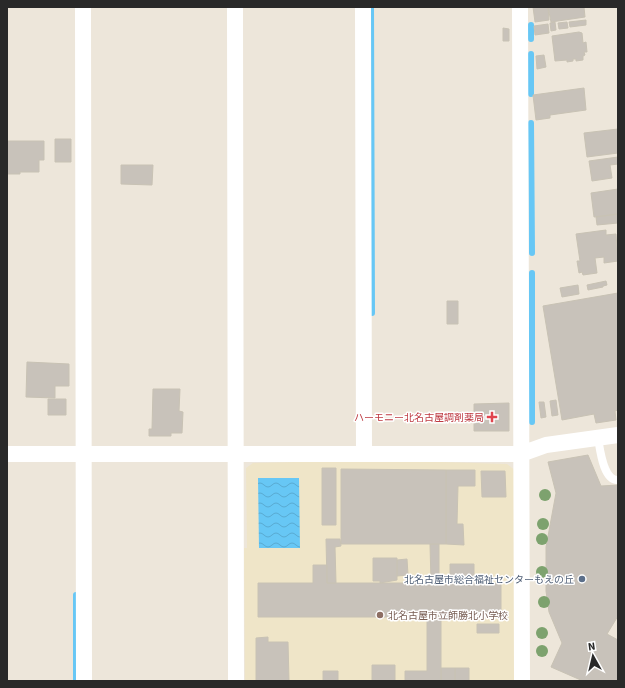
<svg xmlns="http://www.w3.org/2000/svg" width="625" height="688" font-family="'Source Sans 3','Noto Sans JP',sans-serif">
<style>
.education{fill:#efe5c8}
.water{fill:url(#water-waves)}
.lines{fill:none;stroke-linecap:round;stroke-linejoin:round}
.stream{stroke:#67c7f5;stroke-width:6}
.building{fill:#c8c2ba;stroke:#c8c2b4}
.service{stroke:#fff;stroke-width:8}
.minor{stroke:#fff;stroke-width:16}
.tree{fill:#7da26e}
.health-dot{fill:#e0444e;stroke:#fff;stroke-width:1.5}
.service-dot{fill:#5c6f8a;stroke:#fff;stroke-width:1.5}
.education-dot{fill:#8d6e63;stroke:#fff;stroke-width:1.5}
.labels{text-anchor:middle;stroke-width:3;stroke-linejoin:round;paint-order:stroke}
.health-label{font-size:10px;fill:#be3a42;stroke:#fff;text-anchor:end}
.service-label{font-size:10px;fill:#4e5e75;stroke:#fff;text-anchor:end}
.education-label{font-size:10px;fill:#785e54;stroke:#fff;text-anchor:start}
</style>
<defs>
<pattern id="water-waves" width="16" height="10" patternUnits="userSpaceOnUse"><rect width="16" height="10" fill="#67c7f5"/><path d="M0 5q4-4 8 0t8 0" fill="none" stroke="#59abd2"/></pattern>
</defs>
<rect width="100%" height="100%" fill="#ede6da"/>
<path class="education" d="M 377,460 L 507,464 L 516,471 L 516,681 L 245,681 L 244,548 L 247,548 L 246,468 L 253,463 Z"/>
<path class="water" d="M 258,478 L 299,478 L 300,548 L 259,548 Z"/>
<g class="lines">
<path class="stream" d="M 371,7 L 372,313
M 531,25 L 531,39
M 531,54 L 531,94
M 531,123 L 532,253
M 532,273 L 532,422
M 76,595 L 76,681"/>
</g>
<path class="building" d="M 533,7 L 548,7 L 549,20 L 535,22 Z
M 548,7 L 584,7 L 585,17 L 551,22 Z
M 586,20 L 586,25 L 570,27 L 569,22 Z
M 555,22 L 556,30 L 551,31 L 550,23 Z
M 567,22 L 568,28 L 559,29 L 558,23 Z
M 548,24 L 549,33 L 535,35 L 534,26 Z
M 503,28 L 509,29 L 509,41 L 503,41 Z
M 579,32 L 582,33 L 583,43 L 586,42 L 587,52 L 584,52 L 585,55 L 583,56 L 583,60 L 576,61 L 576,59 L 573,59 L 573,61 L 567,62 L 567,60 L 555,61 L 552,36 Z
M 544,55 L 546,67 L 537,69 L 536,56 Z
M 584,88 L 586,110 L 550,115 L 550,118 L 536,120 L 533,95 Z
M 618,129 L 618,153 L 587,157 L 584,133 Z
M 55,139 L 71,139 L 71,162 L 55,162 Z
M 7,141 L 44,141 L 44,160 L 39,160 L 39,172 L 20,172 L 20,174 L 7,174 Z
M 618,157 L 618,164 L 610,165 L 612,178 L 592,181 L 589,161 Z
M 121,165 L 153,165 L 152,185 L 121,184 Z
M 618,189 L 618,214 L 594,217 L 591,193 Z
M 618,214 L 618,223 L 597,225 L 596,217 Z
M 606,230 L 606,235 L 616,234 L 618,261 L 604,263 L 604,257 L 595,258 L 597,273 L 583,275 L 582,272 L 579,273 L 577,261 L 580,261 L 576,234 Z
M 606,281 L 607,285 L 603,286 L 603,287 L 588,290 L 587,285 Z
M 578,285 L 579,294 L 562,297 L 560,288 Z
M 618,293 L 618,410 L 615,411 L 616,420 L 596,423 L 594,414 L 562,420 L 543,306 Z
M 447,301 L 458,301 L 458,324 L 447,324 Z
M 27,362 L 69,364 L 69,386 L 55,386 L 55,398 L 26,397 Z
M 153,389 L 180,389 L 179,411 L 183,412 L 182,433 L 171,433 L 171,436 L 149,436 L 149,429 L 152,429 Z
M 48,399 L 66,399 L 66,415 L 48,415 Z
M 556,400 L 558,415 L 552,416 L 550,401 Z
M 539,402 L 544,402 L 546,417 L 541,418 Z
M 509,403 L 509,431 L 474,431 L 474,404 Z
M 588,455 L 601,486 L 618,485 L 618,616 L 607,634 L 618,640 L 618,681 L 583,681 L 551,667 L 562,643 L 549,612 L 546,591 L 546,547 L 556,493 L 548,462 Z
M 322,468 L 336,468 L 336,525 L 322,525 Z
M 341,469 L 446,470 L 446,544 L 341,544 Z
M 446,470 L 475,470 L 475,486 L 458,486 L 457,524 L 463,524 L 464,545 L 446,544 Z
M 481,471 L 505,471 L 506,497 L 482,497 Z
M 326,539 L 340,539 L 341,546 L 335,547 L 336,583 L 327,583 Z
M 430,544 L 439,544 L 439,583 L 431,582 Z
M 373,558 L 397,558 L 397,580 L 380,583 L 380,581 L 373,581 Z
M 407,559 L 408,575 L 397,576 L 397,560 Z
M 450,564 L 474,564 L 474,583 L 501,583 L 501,617 L 258,617 L 258,583 L 313,583 L 313,565 L 327,565 L 327,583 L 450,583 Z
M 441,616 L 441,681 L 405,681 L 405,671 L 427,671 L 427,617 Z
M 477,624 L 499,624 L 499,633 L 477,633 Z
M 268,637 L 268,642 L 288,642 L 289,681 L 256,681 L 256,638 Z
M 372,665 L 395,665 L 395,681 L 372,681 Z
M 441,668 L 455,668 L 455,681 L 441,681 Z
M 455,668 L 469,668 L 469,681 L 455,681 Z
M 323,671 L 338,671 L 338,681 L 323,681 Z"/>
<g class="lines">
<path class="service" d="M 598,438 C 600,449 603,481 618,480"/>
<path class="minor" d="M 83,7 L 84,681
M 235,7 L 236,681
M 363,7 L 364,454
M 520,7 L 522,681
M 7,454 L 521,454 L 546,445 L 618,435"/>
</g>
<g class="tree">
<circle cx="545" cy="495" r="6"/>
<circle cx="543" cy="524" r="6"/>
<circle cx="542" cy="539" r="6"/>
<circle cx="542" cy="572" r="6"/>
<circle cx="544" cy="602" r="6"/>
<circle cx="542" cy="633" r="6"/>
<circle cx="542" cy="651" r="6"/>
</g>
<path class="health-dot" d="M490 411h4v4h4v4h-4v4h-4v-4h-4v-4h4z"/>
<circle class="service-dot" cx="582" cy="579" r="4"/>
<circle class="education-dot" cx="380" cy="615" r="4"/>
<g class="labels">
<g class="health-label">
<text x="484" y="421">ハーモニー北名古屋調剤薬局</text>
</g>
<g class="service-label">
<text x="574" y="583">北名古屋市総合福祉センターもえの丘</text>
</g>
<g class="education-label">
<text x="388" y="619">北名古屋市立師勝北小学校</text>
</g>
</g>
<rect width="625" height="688" fill="none" stroke="#292929" stroke-width="16"/>
<g transform="translate(593 656) rotate(352)" stroke="#ffffff" stroke-width="3" paint-order="stroke">
<path d="M0-3L7 15L0 10L-7 15Z" fill="#292929"/>
<text y="-6" font-size="11" font-weight="bold" text-anchor="middle" fill="#292929">N</text>
</g>
</svg>
